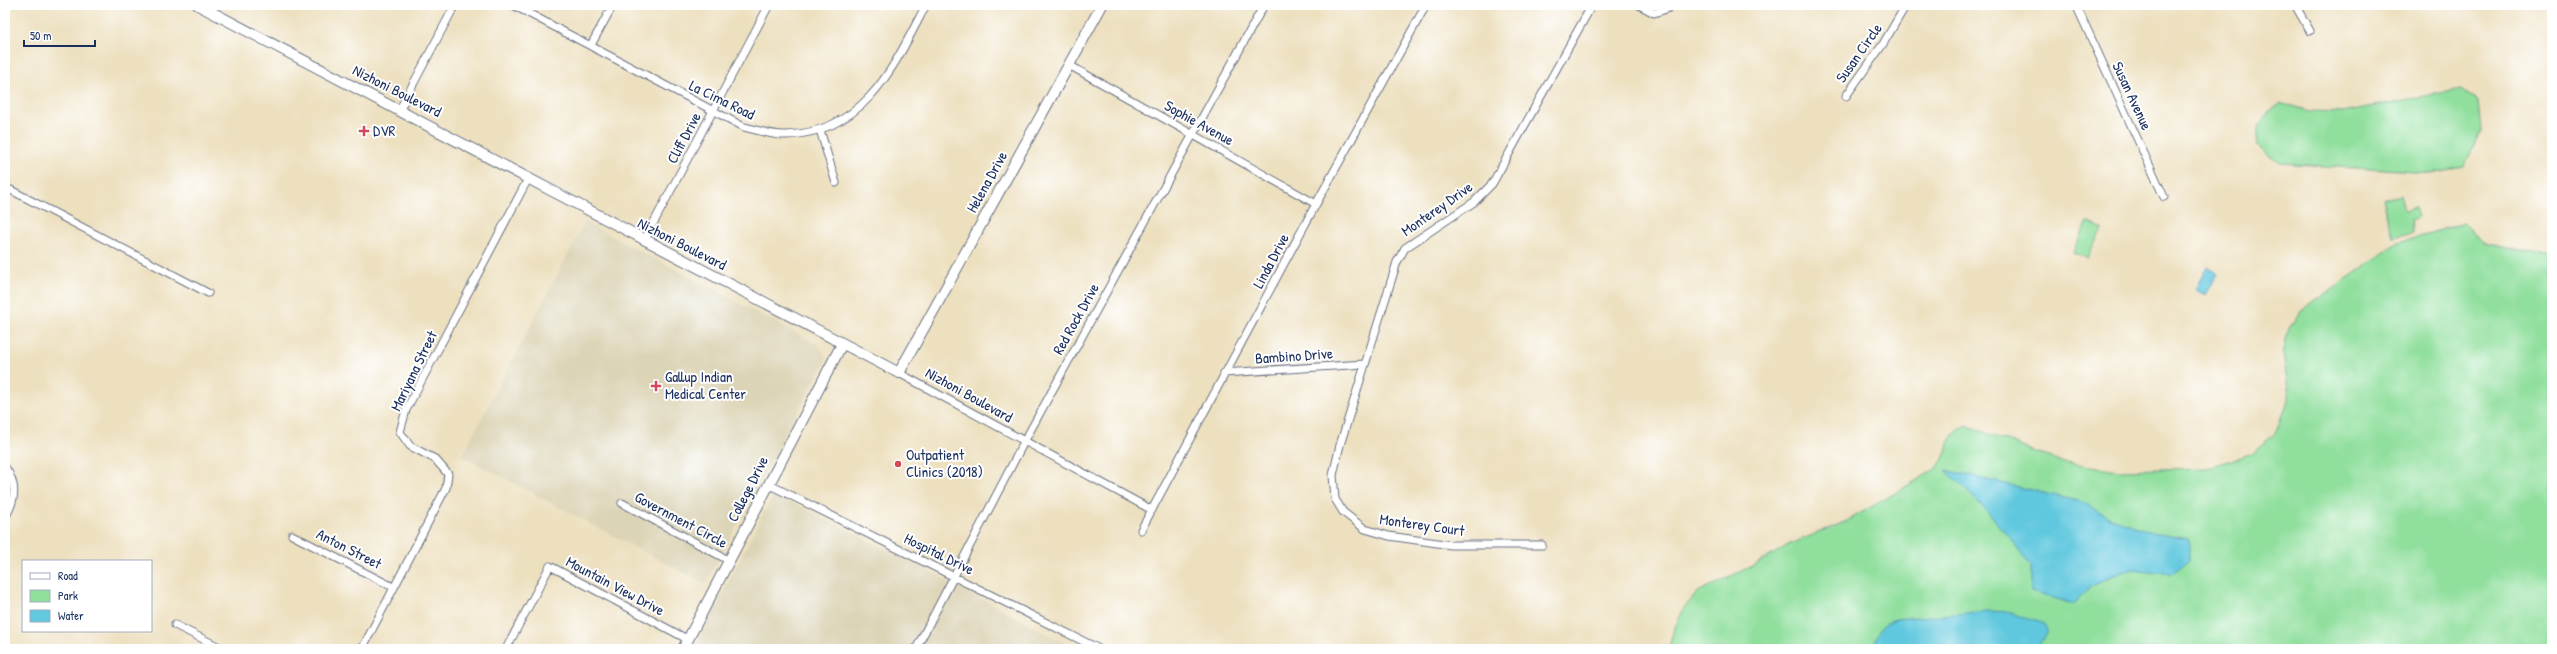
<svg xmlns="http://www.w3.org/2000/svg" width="2557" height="654" font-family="'Patrick Hand',sans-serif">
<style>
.built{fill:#dcd4b6}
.green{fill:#90df9d;stroke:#56877e}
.water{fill:#61c8de;stroke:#3e7c9e}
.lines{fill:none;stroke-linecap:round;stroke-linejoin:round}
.minor-casing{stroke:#646d80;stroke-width:9}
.secondary-casing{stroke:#646d80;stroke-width:12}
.minor{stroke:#fff;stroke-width:7}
.secondary{stroke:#fff;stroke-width:10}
.poi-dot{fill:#d1495b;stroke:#fff;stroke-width:1.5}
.labels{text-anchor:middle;stroke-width:4;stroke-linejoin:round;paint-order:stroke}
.street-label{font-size:15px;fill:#1b2f5e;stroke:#fff}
.poi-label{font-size:15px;fill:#1b2f5e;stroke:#fff;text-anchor:start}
</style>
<rect width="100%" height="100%" fill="#fff"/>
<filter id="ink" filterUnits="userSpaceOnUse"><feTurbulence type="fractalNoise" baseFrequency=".025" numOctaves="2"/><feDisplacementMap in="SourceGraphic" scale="8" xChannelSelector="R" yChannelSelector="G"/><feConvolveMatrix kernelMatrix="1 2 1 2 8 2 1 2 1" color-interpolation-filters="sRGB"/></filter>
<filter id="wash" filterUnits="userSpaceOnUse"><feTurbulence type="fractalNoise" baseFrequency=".012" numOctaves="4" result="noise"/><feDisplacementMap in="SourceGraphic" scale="16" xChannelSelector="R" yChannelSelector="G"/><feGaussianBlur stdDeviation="0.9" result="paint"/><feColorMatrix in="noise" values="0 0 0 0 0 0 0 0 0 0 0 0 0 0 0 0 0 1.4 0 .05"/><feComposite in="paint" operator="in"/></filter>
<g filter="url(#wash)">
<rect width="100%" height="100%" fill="#ede0bf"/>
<path class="built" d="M 585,222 L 819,345 L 827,359 L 705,584 L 462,456 Z
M 774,493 L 959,586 L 1075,649 L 694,649 Z"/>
<path class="green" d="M 2461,89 L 2478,102 L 2481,131 L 2464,167 L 2429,173 L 2279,163 L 2257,146 C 2254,122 2263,117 2281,103 L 2310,111 L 2343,112 Z
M 2401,195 L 2405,210 L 2415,207 L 2418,217 L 2410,220 L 2413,232 L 2393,237 L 2382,200 Z
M 2088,222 L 2102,229 L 2087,259 L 2073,252 Z
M 2464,223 L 2483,243 L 2552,258 L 2552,649 L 1658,649 L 1669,647 L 1674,629 L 1684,608 L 1698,592 L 1762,561 L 1790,544 L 1847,521 L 1936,469 C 1951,452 1943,439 1966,425 L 2058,461 L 2118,470 L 2206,468 L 2253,453 L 2275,433 L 2285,410 L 2289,396 L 2283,353 L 2289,328 L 2300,312 L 2399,242 Z"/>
<path class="water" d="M 2207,267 L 2218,273 L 2206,295 L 2195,289 Z
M 1946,470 L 2086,503 L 2108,517 L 2158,534 L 2189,539 L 2189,560 L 2173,574 L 2133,569 L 2091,585 L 2074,604 L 2031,592 L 2031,566 L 1988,512 Z
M 1988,611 L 2011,612 L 2044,624 L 2047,630 L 2037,649 L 1875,649 C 1875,633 1881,623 1896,619 Z"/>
</g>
<g filter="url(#ink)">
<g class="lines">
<g class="minor-casing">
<path id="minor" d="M 513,5 L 744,127 C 758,130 773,136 787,135 C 866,132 894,66 926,5
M 1639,5 L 1654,13 L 1669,8 L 1670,5
M 2076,5 L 2164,197
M 2295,5 L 2310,31
M 591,45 L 613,5
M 1069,65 L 1316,204
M 1846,96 L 1883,44 L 1906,5
M 400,109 L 455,5
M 820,130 L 836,183
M 5,187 L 208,293
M 644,241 L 769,5
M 899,373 L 1152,510
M 1224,373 L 1365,364
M 5,467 C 17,484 16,498 6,516
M 768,484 L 1099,649
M 622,503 L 728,560
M 1141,530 L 1316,204 L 1426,5
M 292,535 L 393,587
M 1542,545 L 1451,545 L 1389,536 L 1365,529 L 1343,512 L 1335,499 L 1333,475 L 1340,445 L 1397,262 L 1405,248 L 1474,202 L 1492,184 L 1592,5
M 175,625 L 223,649
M 362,649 L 446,488 L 448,474 L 435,459 L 410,446 L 400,432 L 406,410 L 529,177
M 506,649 L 550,566 L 687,639
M 916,649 L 1024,442 L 1264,5"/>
</g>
<g class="secondary-casing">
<path id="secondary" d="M 198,5 C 433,126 664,252 899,373 L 1102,5
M 683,649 L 842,344"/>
</g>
<use href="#minor" class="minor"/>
<use href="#secondary" class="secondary"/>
</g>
</g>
<g class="poi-dot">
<path d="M362 125h4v4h4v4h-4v4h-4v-4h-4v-4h4z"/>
<path d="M654 380h4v4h4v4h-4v4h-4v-4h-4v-4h4z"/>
<circle cx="898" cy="464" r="4"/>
</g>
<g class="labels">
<g class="street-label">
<text transform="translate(1859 53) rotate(-55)" y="5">Susan Circle</text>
<text transform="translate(397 91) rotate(27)" y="5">Nizhoni Boulevard</text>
<text transform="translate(2132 96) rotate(65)" y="5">Susan Avenue</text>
<text transform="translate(722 100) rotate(26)" y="5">La Cima Road</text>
<text transform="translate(1199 123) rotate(29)" y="5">Sophie Avenue</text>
<text transform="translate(684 138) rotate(-62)" y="5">Cliff Drive</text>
<text transform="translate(987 182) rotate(-61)" y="5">Helena Drive</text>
<text transform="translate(1437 209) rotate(-35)" y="5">Monterey Drive</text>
<text transform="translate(682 244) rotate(27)" y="5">Nizhoni Boulevard</text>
<text transform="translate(1271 261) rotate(-62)" y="5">Linda Drive</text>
<text transform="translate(1076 319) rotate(-61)" y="5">Red Rock Drive</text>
<text transform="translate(1294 356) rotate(-4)" y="5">Bambino Drive</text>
<text transform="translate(414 371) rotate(-64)" y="5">Mariyana Street</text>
<text transform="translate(969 395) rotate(29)" y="5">Nizhoni Boulevard</text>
<text transform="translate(748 489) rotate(-63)" y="5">College Drive</text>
<text transform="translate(681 520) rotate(28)" y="5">Government Circle</text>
<text transform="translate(1422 525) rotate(8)" y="5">Monterey Court</text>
<text transform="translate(349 549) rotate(27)" y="5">Anton Street</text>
<text transform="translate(939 554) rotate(26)" y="5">Hospital Drive</text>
<text transform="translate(615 586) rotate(28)" y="5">Mountain View Drive</text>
</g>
<g class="poi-label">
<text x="373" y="136">DVR</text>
<text x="665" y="382">Gallup Indian<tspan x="665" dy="17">Medical Center</tspan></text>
<text x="906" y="460">Outpatient<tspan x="906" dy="17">Clinics (2018)</tspan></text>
</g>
</g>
<rect width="2557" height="654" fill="none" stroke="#fff" stroke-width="20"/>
<rect x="22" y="560" width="130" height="72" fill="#ffffff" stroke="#a4acbf"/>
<rect x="30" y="573" width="20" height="6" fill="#ffffff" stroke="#a4acbf"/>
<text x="58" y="580" font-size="12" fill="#1b2f5e">Road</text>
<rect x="30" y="590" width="20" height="12" fill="#90df9d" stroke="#a4acbf"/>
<text x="58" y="600" font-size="12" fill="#1b2f5e">Park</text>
<rect x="30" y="610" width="20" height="12" fill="#61c8de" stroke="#a4acbf"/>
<text x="58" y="620" font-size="12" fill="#1b2f5e">Water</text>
<path d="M24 40v6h71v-6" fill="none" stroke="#1b2f5e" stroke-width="2"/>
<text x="30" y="40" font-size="12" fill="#1b2f5e" stroke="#ffffff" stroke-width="3" paint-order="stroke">50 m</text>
</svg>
